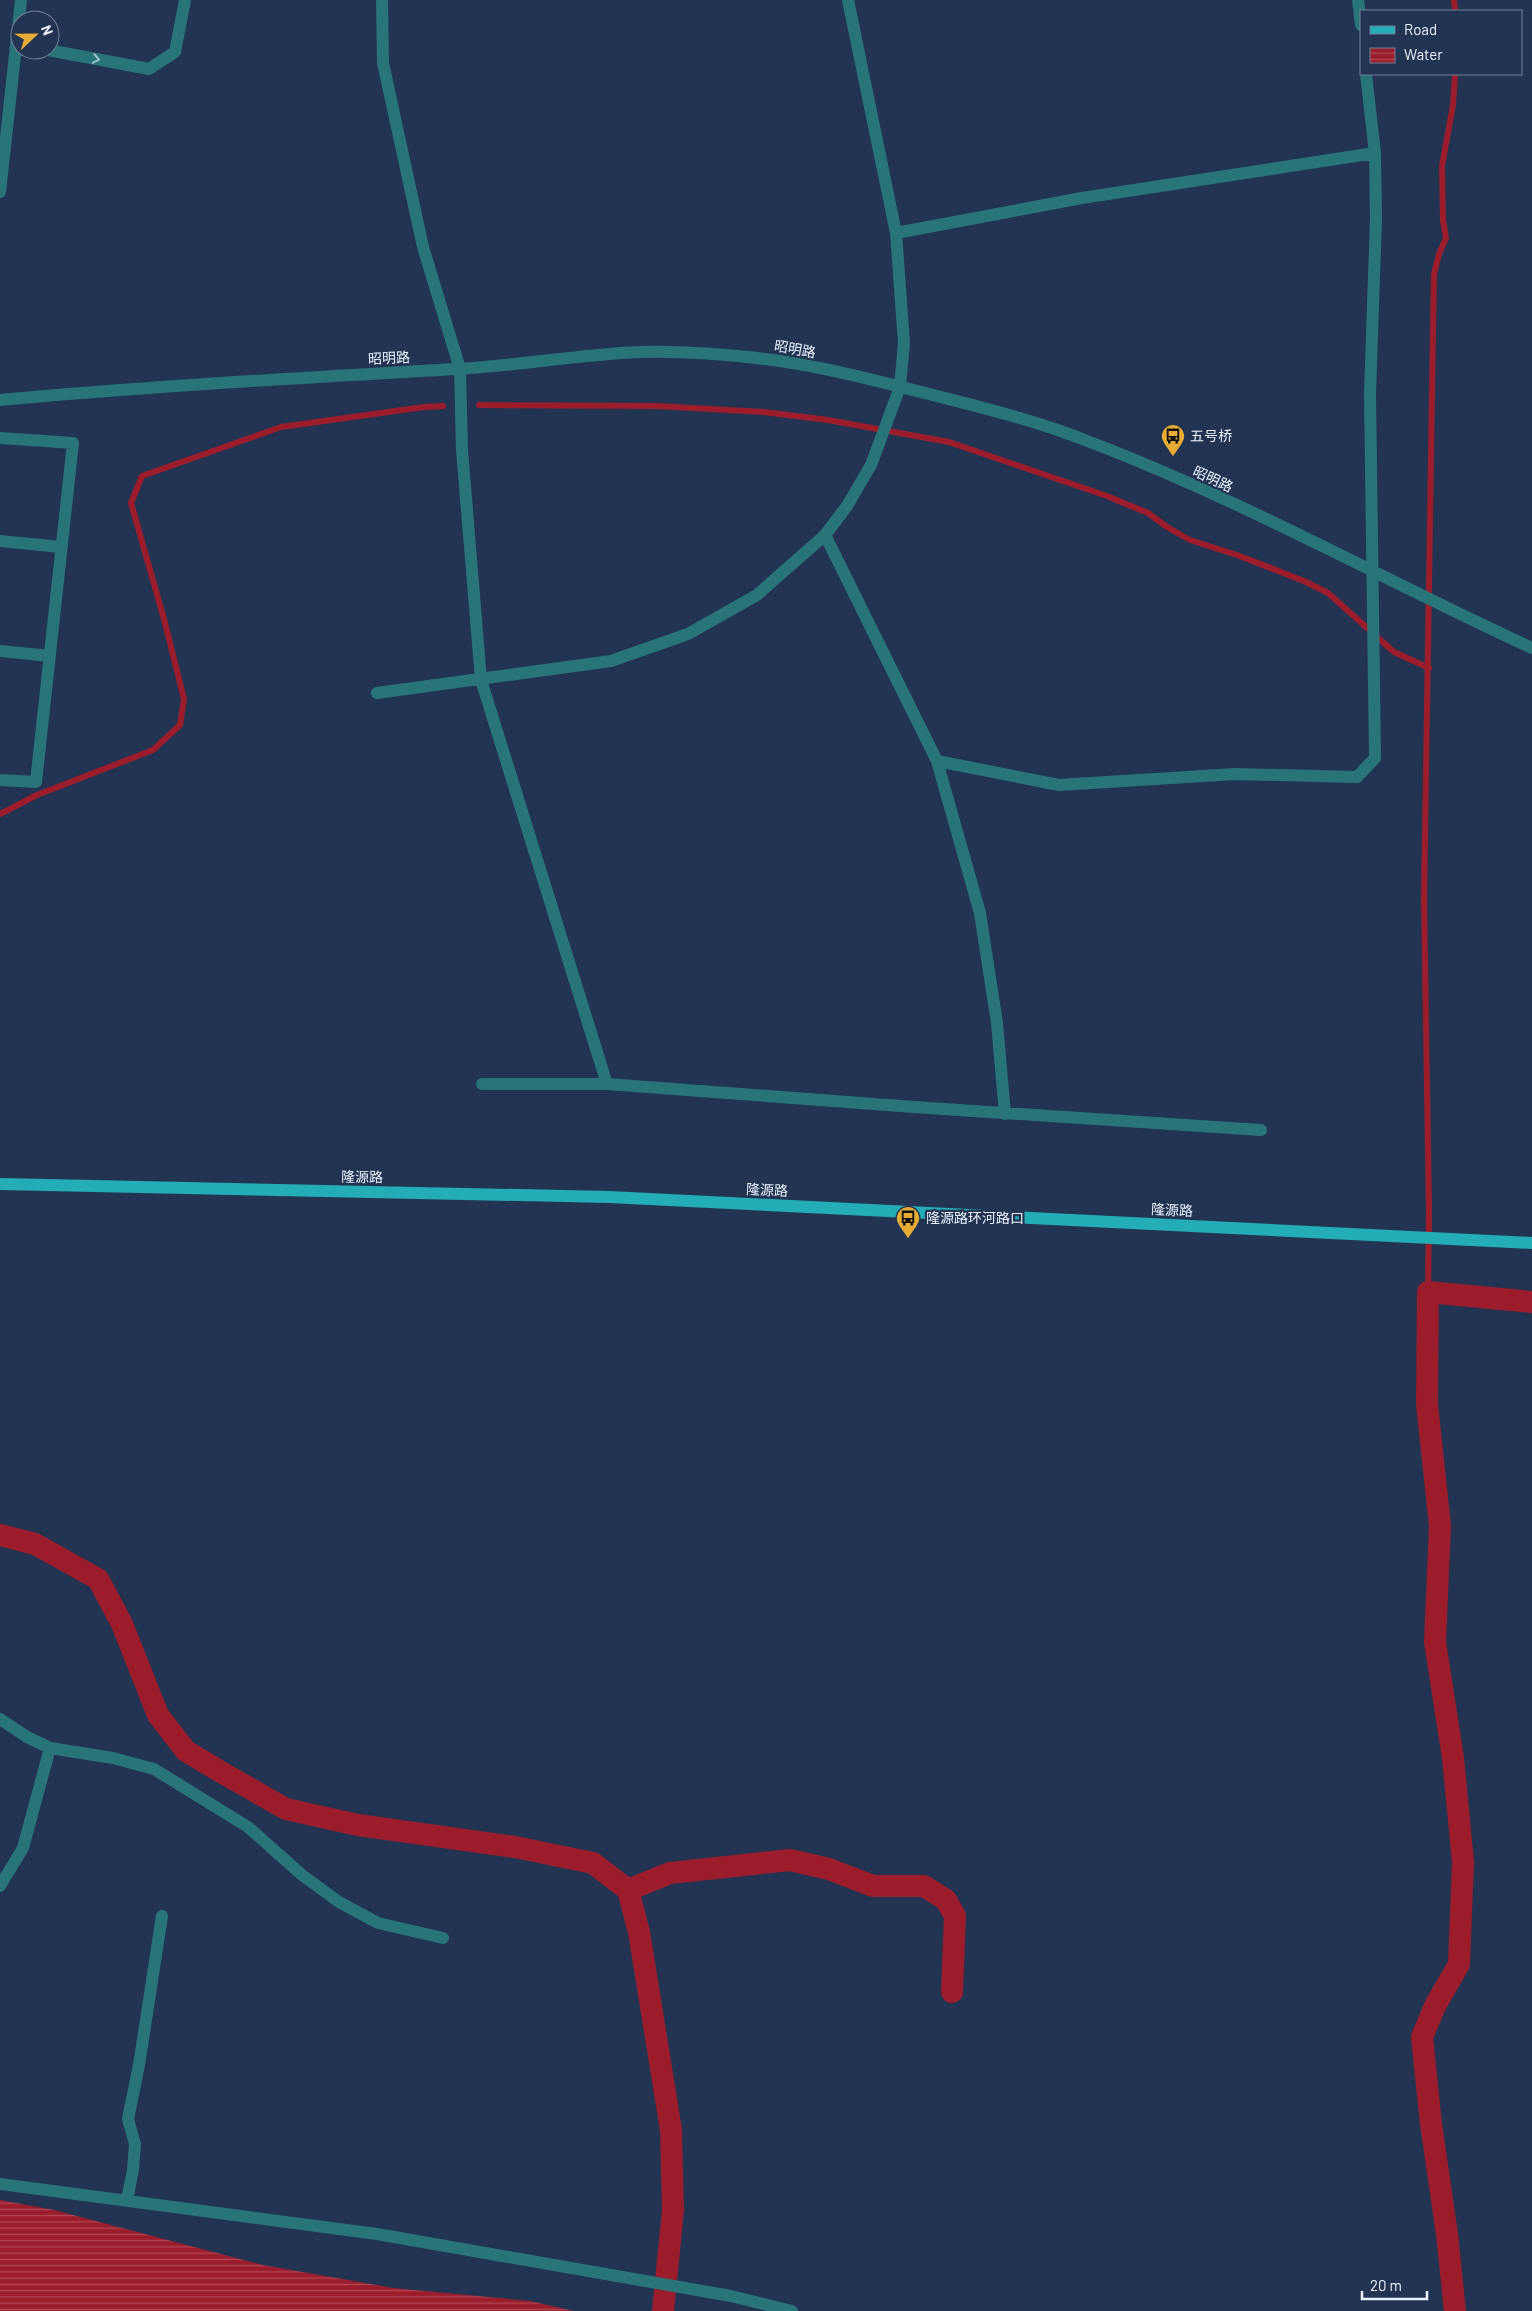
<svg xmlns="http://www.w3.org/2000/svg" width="1532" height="2311" font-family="Barlow,'Noto Sans SC',sans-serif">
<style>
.water{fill:url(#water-rules)}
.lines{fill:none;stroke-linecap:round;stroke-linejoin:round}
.stream{stroke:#9b1d2c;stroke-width:6}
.canal{stroke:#9b1d2c;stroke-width:22}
.minor{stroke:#297478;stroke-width:12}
.major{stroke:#24adb4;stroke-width:12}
.oneway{stroke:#9dbfc8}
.labels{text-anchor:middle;stroke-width:4.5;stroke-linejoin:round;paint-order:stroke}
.street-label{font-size:14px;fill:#eaf1fd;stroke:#233452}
.poi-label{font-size:14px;fill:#eaf1fd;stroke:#233452;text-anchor:start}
</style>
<defs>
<pattern id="water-rules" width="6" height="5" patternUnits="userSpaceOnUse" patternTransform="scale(1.25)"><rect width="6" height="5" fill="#9b1d2c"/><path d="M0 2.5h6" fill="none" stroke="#ae4956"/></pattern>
</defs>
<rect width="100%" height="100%" fill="#233452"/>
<path class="water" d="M 0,2200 L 54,2210 L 263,2265 L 393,2288 L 530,2301 L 574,2311 L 0,2311 Z"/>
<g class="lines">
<path class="stream" d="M 1454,0 L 1455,11
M 479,405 L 657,406 L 764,412 L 828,420 L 949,442 L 1107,496 L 1148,513 L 1167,527 L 1190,540 L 1237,555 L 1304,581 L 1328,593 L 1394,652 L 1429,668
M 0,814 L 37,795 L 153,750 L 180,725 L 184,699 L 164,619 L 131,503 L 142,476 L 281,427 L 424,407 L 443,406
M 1428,1292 L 1429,1210 L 1424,900 L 1433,330 L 1434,274 L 1439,254 L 1446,238 L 1443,220 L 1442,166 L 1453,105 L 1455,74"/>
<path class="canal" d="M 0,1535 L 35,1544 L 98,1579 L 122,1624 L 158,1715 L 186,1751 L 221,1772 L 286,1809 L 358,1825 L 515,1847 L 593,1863 L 628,1890 L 639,1932 L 671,2130 L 673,2210 L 663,2311
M 628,1890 L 670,1873 L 790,1860 L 829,1869 L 873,1886 L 924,1886 L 946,1900 L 955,1916 L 952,1992
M 1455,2311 L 1447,2234 L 1431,2124 L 1422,2037 L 1435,2006 L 1459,1964 L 1463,1862 L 1453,1758 L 1435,1642 L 1440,1526 L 1427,1404 L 1428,1292 L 1532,1302"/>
<path class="minor" d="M 382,0 L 383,63 L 423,247 L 460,369 L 462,450 L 481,680 L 607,1084
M 1358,0 L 1361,25
M 48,50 L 149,69 L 175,52 L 185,0
M 0,192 L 21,0
M 896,233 L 1082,198 L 1375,153
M 0,400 C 151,386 303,378 455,369 C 516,366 576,355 638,352 C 680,351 723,354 765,359 C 823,366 880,382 937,396 C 988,409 1041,422 1090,442 C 1242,500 1384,580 1532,648
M 0,438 L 73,443 L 36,782 L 0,780
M 825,535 L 937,761 L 980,913 L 997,1023 L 1005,1114
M 0,541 L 61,547
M 0,651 L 50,656
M 377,693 L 611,661 L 688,634 L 757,595 L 825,535 L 847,506 L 871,465 L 900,387 L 904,343 L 896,233 L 848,0
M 937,761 L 1059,785 L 1235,774 L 1357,777 L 1375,758 L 1370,393 L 1376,218 L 1375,153 L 1366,74
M 482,1084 L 607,1084 L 914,1107 L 1261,1130
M 0,1719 L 27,1737 L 50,1748 L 113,1758 L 154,1769 L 248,1827 L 302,1875 L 339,1902 L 378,1923 L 443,1938
M 0,1886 L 23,1848 L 50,1748
M 0,2184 L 377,2234 L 731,2296 L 792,2311
M 127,2200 L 133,2170 L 135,2144 L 128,2119 L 139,2065 L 162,1916"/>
<path class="major" d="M 0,1184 L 609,1197 L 1532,1243"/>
</g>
<defs><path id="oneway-chevron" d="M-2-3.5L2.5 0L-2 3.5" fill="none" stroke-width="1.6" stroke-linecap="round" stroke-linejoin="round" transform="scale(1.25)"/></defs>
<use class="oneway" href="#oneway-chevron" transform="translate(96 59) rotate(11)"/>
<defs>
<g id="bus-pin" transform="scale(1.25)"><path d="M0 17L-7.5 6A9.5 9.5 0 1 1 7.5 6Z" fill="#e6ac36" stroke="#233452"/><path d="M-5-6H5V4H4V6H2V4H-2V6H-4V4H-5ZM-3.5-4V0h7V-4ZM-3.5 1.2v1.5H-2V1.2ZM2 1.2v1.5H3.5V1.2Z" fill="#111"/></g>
</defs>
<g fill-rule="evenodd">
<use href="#bus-pin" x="1173" y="436"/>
<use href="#bus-pin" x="908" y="1218"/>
</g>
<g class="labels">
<g class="street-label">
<text transform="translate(795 349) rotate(10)" y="5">昭明路</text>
<text transform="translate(389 358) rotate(-3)" y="5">昭明路</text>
<text transform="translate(1213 479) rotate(25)" y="5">昭明路</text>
<text transform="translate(362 1177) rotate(1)" y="5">隆源路</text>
<text transform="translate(767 1190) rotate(3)" y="5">隆源路</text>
<text transform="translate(1172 1210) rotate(3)" y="5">隆源路</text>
</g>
<g class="poi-label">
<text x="1190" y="441">五号桥</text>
<text x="926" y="1223">隆源路环河路口</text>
</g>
</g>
<rect x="1360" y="10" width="162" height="65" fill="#233452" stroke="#738096"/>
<rect x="1370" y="26" width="25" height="8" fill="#24adb4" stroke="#738096"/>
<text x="1404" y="35" font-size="15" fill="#eaf1fd">Road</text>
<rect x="1370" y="48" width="25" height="15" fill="url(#water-rules)" stroke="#738096"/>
<text x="1404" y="60" font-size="15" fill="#eaf1fd">Water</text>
<g transform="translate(35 35) rotate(68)"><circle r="24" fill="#233452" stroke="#738096"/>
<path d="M0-4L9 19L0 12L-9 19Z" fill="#e6ac36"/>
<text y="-8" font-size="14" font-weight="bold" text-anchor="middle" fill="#eaf1fd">N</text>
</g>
<path d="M1362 2291v8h65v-8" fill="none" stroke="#eaf1fd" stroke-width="2.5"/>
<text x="1370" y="2291" font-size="15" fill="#eaf1fd" stroke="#233452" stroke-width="4" paint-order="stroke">20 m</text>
</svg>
